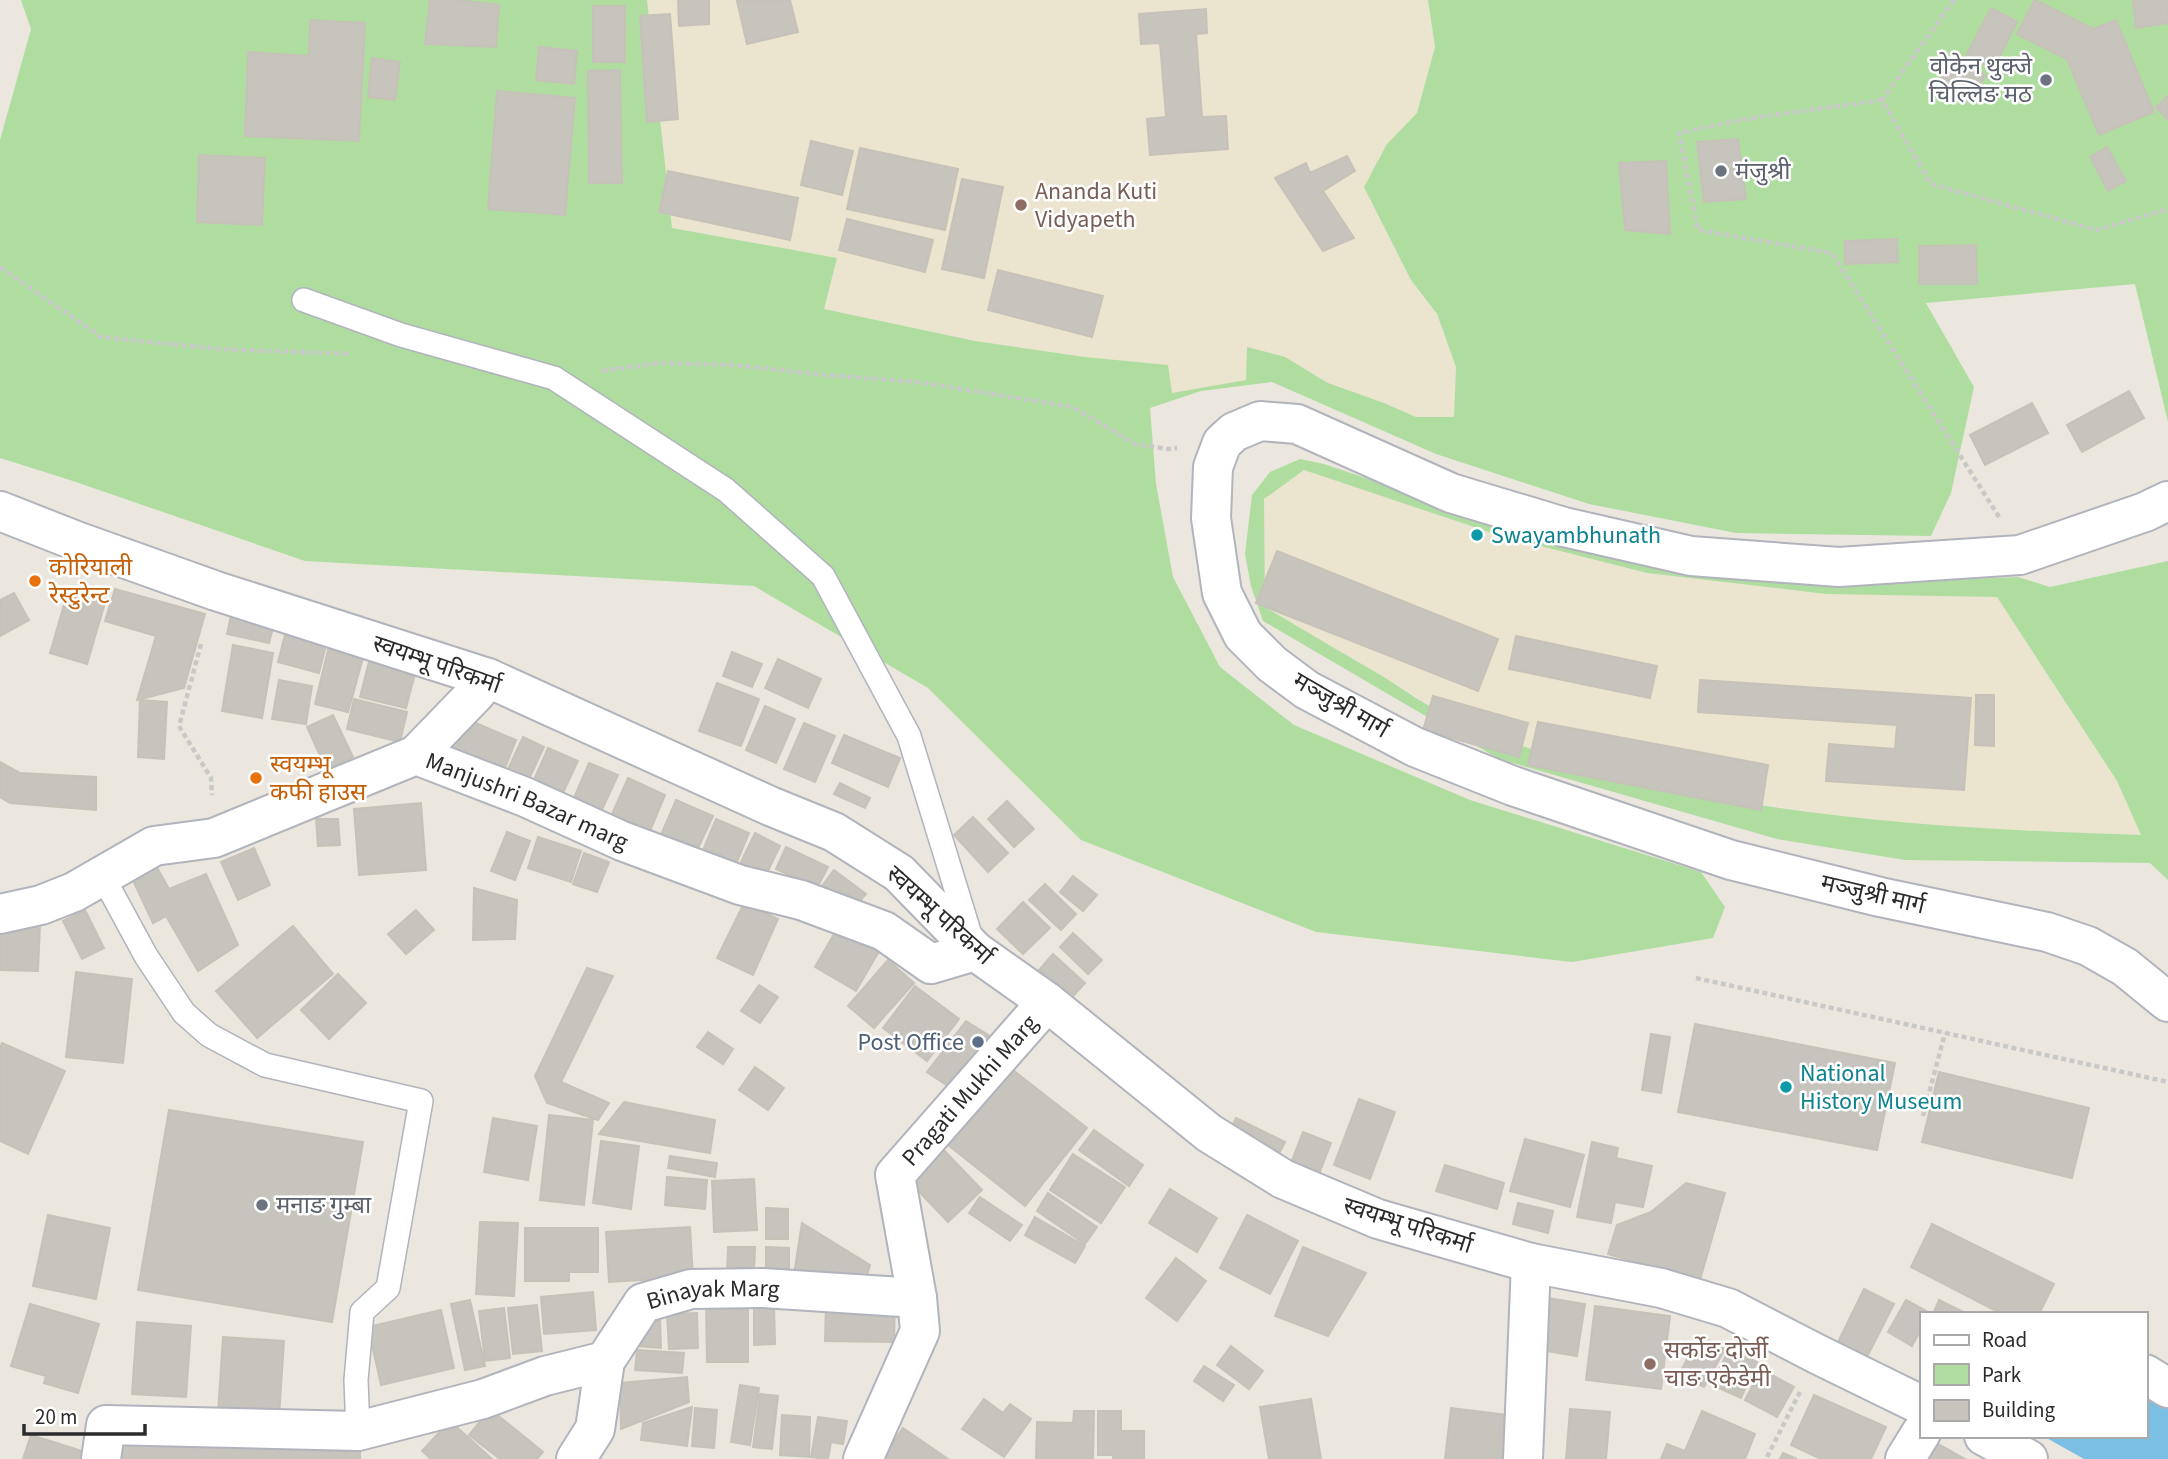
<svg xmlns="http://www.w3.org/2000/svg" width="2168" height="1459" font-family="'Source Sans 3','Noto Sans Devanagari',sans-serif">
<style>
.education{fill:#ebe4cf}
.green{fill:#afdda0;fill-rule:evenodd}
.water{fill:#7bbfe4}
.building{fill:#c7c3bd;stroke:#c6c2b8;stroke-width:2}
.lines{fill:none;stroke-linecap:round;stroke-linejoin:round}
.lane-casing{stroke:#b1b3bd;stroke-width:26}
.street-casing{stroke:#b1b3bd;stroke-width:42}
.secondary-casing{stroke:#b1b3bd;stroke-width:42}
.path{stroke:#c8c8c8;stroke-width:4.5;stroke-dasharray:5 3.5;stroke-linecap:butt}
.lane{stroke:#fff;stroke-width:23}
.street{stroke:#fff;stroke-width:38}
.secondary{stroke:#fff;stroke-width:38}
.worship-dot{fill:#6b7280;stroke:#fff;stroke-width:2.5}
.education-dot{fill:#8d6e63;stroke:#fff;stroke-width:2.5}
.culture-dot{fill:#0f9aa8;stroke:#fff;stroke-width:2.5}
.food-dot{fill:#e8710a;stroke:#fff;stroke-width:2.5}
.service-dot{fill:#5c6f8a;stroke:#fff;stroke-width:2.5}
.labels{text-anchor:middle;stroke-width:5;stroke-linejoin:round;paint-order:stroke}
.worship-label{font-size:24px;fill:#5b616d;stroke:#fff;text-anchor:start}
.education-label{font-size:24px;fill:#785e54;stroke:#fff;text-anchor:start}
.culture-label{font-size:24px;fill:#0d838f;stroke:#fff;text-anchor:start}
.food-label{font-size:24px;fill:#c56008;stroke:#fff;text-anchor:start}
.street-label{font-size:24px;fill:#2b2b2b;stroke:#fff}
.service-label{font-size:24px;fill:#4e5e75;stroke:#fff;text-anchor:end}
</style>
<rect width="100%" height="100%" fill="#ebe7de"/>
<path class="education" d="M 647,0 L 1428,0 L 1435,47 L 1417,113 L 1387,144 L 1411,280 L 1436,314 L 1456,367 L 1454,417 L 1416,417 L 1384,403 L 1328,383 L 1285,357 L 1247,348 L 1247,380 L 1172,393 L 1168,365 L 1085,357 L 975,341 L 823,309 L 836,258 L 672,228 Z
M 1304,470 L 1498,535 L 1647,573 L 1826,594 L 1997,597 L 2117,781 L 2141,835 L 1997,831 L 1832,816 L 1668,787 L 1540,753 L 1445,714 L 1265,607 L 1264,498 Z"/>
<path class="green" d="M 21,0 L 647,0 L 672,228 L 837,258 L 824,309 L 975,341 L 1085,357 L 1168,365 L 1172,393 L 1246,380 L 1247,347 L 1285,357 L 1328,383 L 1384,403 L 1416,417 L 1454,417 L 1456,367 L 1437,314 L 1411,280 L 1364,187 L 1387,144 L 1417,113 L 1435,47 L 1428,0 L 2168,0 L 2168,422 L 2135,284 L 1926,303 L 1974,387 L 1951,493 L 1931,536 L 1736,533 L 1589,504 L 1436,454 L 1272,382 L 1201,391 L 1150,408 L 1156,484 L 1173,577 L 1220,667 L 1294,725 L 1470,800 L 1701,872 L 1725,907 L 1713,938 L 1572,962 L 1316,932 L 1081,840 L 928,688 L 754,586 L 305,561 L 70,480 L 0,458 L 0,140 L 31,29 Z
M 1300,459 L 1324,464 L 1527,532 L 1877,583 L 2018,577 L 2050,587 L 2168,561 L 2168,880 L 2150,863 L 1905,860 L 1777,839 L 1499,759 L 1263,621 L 1251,586 L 1245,554 L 1252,495 L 1270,472 ZM 1304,470 L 1498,535 L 1647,573 L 1826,594 L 1997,597 L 2117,781 L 2141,835 C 1911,828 1659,813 1447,715 C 1425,705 1404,690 1384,677 C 1344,654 1305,631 1265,607 L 1264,499 Z"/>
<path class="water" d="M 2145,1378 L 2168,1392 L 2168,1459 L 2084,1459 L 2043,1436 L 2145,1436 Z"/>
<path class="building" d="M 430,0 L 456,0 L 499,5 L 496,47 L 425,44 Z
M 678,0 L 709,0 L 709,24 L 679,26 Z
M 790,0 L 798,32 L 747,44 L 737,1 Z
M 2035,0 L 2093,29 L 2116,20 L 2154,112 L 2099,135 L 2067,59 L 2017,34 Z
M 2133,0 L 2168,0 L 2168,23 L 2136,28 Z
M 593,6 L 625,6 L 625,62 L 593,62 Z
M 1991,8 L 2017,22 L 1993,70 L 1966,56 Z
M 1206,9 L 1207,33 L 1196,34 L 1202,117 L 1226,116 L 1228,149 L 1150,155 L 1147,119 L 1166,117 L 1160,43 L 1141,44 L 1139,14 Z
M 670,14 L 678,119 L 647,122 L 640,16 Z
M 310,20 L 365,23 L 359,141 L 245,136 L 248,52 L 309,56 Z
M 539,47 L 577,51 L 574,84 L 536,80 Z
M 1958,54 L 1986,76 L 1965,103 L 1938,82 Z
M 372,58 L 400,62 L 395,100 L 368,97 Z
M 620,70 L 622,183 L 589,183 L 588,71 Z
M 497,91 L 575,98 L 565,215 L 488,209 Z
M 2168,96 L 2168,120 L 2156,107 Z
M 1738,139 L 1746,199 L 1704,202 L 1697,142 Z
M 811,141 L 853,151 L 842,195 L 801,185 Z
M 2107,147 L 2126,181 L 2108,191 L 2090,157 Z
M 860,148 L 958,169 L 945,230 L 847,209 Z
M 199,155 L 265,158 L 262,225 L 197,222 Z
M 1347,156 L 1355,171 L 1323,191 L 1354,238 L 1323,251 L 1275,178 L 1306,163 L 1310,173 Z
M 1666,161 L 1670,234 L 1625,230 L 1619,163 Z
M 668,171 L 798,198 L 790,240 L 659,212 Z
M 962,179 L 1003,187 L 984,278 L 942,269 Z
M 847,219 L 933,240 L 925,272 L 839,250 Z
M 1897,239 L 1898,262 L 1845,264 L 1845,241 Z
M 1976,245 L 1977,284 L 1919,284 L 1919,246 Z
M 998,270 L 1103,296 L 1092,337 L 988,310 Z
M 2129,391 L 2144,418 L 2082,452 L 2067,425 Z
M 2032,403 L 2048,433 L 1985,465 L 1970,435 Z
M 1277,551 L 1498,639 L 1478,691 L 1256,603 Z
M 115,589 L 205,614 L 184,688 L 137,700 L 156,636 L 105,621 Z
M 68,591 L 105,603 L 87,664 L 50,653 Z
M 14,593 L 29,620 L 0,636 L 0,600 Z
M 232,611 L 275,620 L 269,643 L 227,634 Z
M 286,631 L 327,641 L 319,673 L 278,662 Z
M 1516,636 L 1657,666 L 1650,698 L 1509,669 Z
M 233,645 L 273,653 L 262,718 L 222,711 Z
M 328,650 L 363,658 L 348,712 L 315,704 Z
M 372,650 L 418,662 L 406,708 L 360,697 Z
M 732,652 L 762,664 L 752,687 L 723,676 Z
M 778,659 L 821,679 L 808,708 L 765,688 Z
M 279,680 L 312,686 L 306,724 L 272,719 Z
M 1700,680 L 1971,698 L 1964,790 L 1826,781 L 1829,744 L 1895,749 L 1897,725 L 1698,712 Z
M 717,683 L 759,699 L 741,746 L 699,731 Z
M 1976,695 L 1994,695 L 1994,746 L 1975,745 Z
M 1433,696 L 1528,723 L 1519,757 L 1423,730 Z
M 354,699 L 407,712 L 400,742 L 347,729 Z
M 140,700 L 167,702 L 164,759 L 138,757 Z
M 765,706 L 795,719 L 776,763 L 746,750 Z
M 333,715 L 353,757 L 326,769 L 307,727 Z
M 473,722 L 516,740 L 503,773 L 447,746 Z
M 1538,722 L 1768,765 L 1761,810 L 1528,765 Z
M 804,723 L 835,736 L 815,782 L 784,769 Z
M 844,735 L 900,758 L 888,787 L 832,763 Z
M 523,737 L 544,747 L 528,781 L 507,771 Z
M 548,748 L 578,761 L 562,795 L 533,782 Z
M 0,762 L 20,773 L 96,777 L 96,810 L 10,803 L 0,797 Z
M 589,763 L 618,775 L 601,812 L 573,800 Z
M 628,778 L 665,795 L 650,831 L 612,814 Z
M 840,783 L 870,798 L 865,808 L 834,794 Z
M 676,800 L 713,816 L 696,853 L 660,837 Z
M 1007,801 L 1034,829 L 1014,847 L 988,819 Z
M 421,803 L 426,870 L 359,875 L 354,809 Z
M 973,817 L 1008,853 L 988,872 L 954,835 Z
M 316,819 L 338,819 L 340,845 L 318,846 Z
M 716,819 L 749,833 L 734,869 L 701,855 Z
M 507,832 L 530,841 L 515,880 L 491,871 Z
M 755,833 L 780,846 L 765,877 L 740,864 Z
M 538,837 L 581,851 L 571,882 L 528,868 Z
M 786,847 L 828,867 L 817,888 L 776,869 Z
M 254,848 L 270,885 L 238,900 L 221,862 Z
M 584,853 L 609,862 L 597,892 L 573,884 Z
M 154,862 L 169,889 L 206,874 L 238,945 L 198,971 L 166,916 L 153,923 L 130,874 Z
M 834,870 L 866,894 L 854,908 L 822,886 Z
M 1073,876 L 1097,895 L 1083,911 L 1060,892 Z
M 1045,884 L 1076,914 L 1061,930 L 1029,900 Z
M 474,888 L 517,900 L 515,939 L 473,940 Z
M 1023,902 L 1050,928 L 1023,954 L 997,929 Z
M 744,903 L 778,919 L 753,975 L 717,958 Z
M 85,910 L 104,948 L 82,959 L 63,921 Z
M 416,910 L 434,930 L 406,954 L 388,934 Z
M 0,923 L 40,924 L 38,971 L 0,970 Z
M 293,926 L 333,974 L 257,1038 L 216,991 Z
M 837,929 L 878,953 L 856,991 L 815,967 Z
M 1073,933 L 1102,960 L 1088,974 L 1060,947 Z
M 1053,954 L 1085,983 L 1065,1005 L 1033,977 Z
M 888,960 L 914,983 L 874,1028 L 848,1006 Z
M 587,968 L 613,976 L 561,1082 L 609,1103 L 598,1120 L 547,1103 L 535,1076 Z
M 76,972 L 132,979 L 123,1063 L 66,1057 Z
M 338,974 L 366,1003 L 329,1039 L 301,1010 Z
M 759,985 L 778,997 L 760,1023 L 741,1011 Z
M 915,986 L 959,1019 L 927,1061 L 883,1028 Z
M 966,1021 L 998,1041 L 958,1093 L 927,1072 Z
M 1695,1024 L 1895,1063 L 1877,1150 L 1678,1112 Z
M 708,1032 L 733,1049 L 723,1064 L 697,1047 Z
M 1651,1034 L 1670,1037 L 1661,1093 L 1642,1090 Z
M 2,1043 L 65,1071 L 28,1154 L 0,1141 L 0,1048 Z
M 1000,1060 L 1087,1128 L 1025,1206 L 938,1137 Z
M 755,1067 L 784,1088 L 768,1110 L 739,1090 Z
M 1939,1072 L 2089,1108 L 2072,1178 L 1922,1142 Z
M 1359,1099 L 1395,1112 L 1370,1179 L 1334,1165 Z
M 624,1102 L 715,1120 L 710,1153 L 599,1134 Z
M 169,1110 L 363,1142 L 332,1322 L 138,1290 Z
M 549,1115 L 593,1120 L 584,1205 L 540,1200 Z
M 493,1118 L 537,1126 L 528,1180 L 484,1172 Z
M 1236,1118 L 1285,1142 L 1274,1164 L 1225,1140 Z
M 1094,1130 L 1143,1165 L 1129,1186 L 1079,1150 Z
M 1303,1132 L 1331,1143 L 1317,1179 L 1289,1168 Z
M 1525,1139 L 1584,1155 L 1570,1207 L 1510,1191 Z
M 601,1141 L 639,1146 L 631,1209 L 593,1203 Z
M 1592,1142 L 1618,1148 L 1616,1158 L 1652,1166 L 1643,1207 L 1615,1202 L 1611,1223 L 1577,1217 Z
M 939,1145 L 982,1190 L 948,1222 L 905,1177 Z
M 1073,1154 L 1125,1187 L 1101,1223 L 1050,1190 Z
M 670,1156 L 717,1163 L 715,1177 L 668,1168 Z
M 1445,1165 L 1504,1183 L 1497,1209 L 1436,1191 Z
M 667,1177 L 707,1180 L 705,1209 L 665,1205 Z
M 754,1179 L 757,1230 L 714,1232 L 712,1181 Z
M 1686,1183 L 1725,1193 L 1700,1280 L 1608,1254 L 1617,1225 L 1651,1212 Z
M 1170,1189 L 1217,1218 L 1197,1252 L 1149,1223 Z
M 1048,1193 L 1097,1227 L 1085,1244 L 1037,1211 Z
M 980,1197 L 1022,1225 L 1010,1241 L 969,1213 Z
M 1518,1203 L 1553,1211 L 1548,1233 L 1513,1224 Z
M 766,1208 L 788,1209 L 788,1239 L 766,1239 Z
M 48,1215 L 110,1228 L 96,1299 L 33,1286 Z
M 1247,1215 L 1298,1241 L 1270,1294 L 1220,1268 Z
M 1035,1217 L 1085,1246 L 1075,1263 L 1025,1235 Z
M 480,1222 L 518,1223 L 514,1296 L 476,1294 Z
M 802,1223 L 870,1265 L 863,1289 L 793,1281 Z
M 1932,1224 L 2054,1284 L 2039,1314 L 2002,1314 L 1911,1267 Z
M 690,1227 L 693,1277 L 609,1282 L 606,1232 Z
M 525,1228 L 598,1228 L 598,1272 L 569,1272 L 569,1281 L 525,1281 Z
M 728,1247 L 755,1247 L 754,1273 L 727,1272 Z
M 766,1247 L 789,1248 L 789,1277 L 766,1276 Z
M 1303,1247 L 1366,1273 L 1328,1336 L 1275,1316 Z
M 1176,1258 L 1206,1281 L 1177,1321 L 1146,1298 Z
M 1864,1289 L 1894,1304 L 1867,1357 L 1838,1342 Z
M 593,1292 L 596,1330 L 544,1334 L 541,1297 Z
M 1536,1296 L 1585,1304 L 1577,1356 L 1528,1348 Z
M 470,1300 L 485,1366 L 465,1370 L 451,1304 Z
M 1906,1300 L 1930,1313 L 1921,1314 L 1921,1329 L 1912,1346 L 1888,1332 Z
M 1939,1300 L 1967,1314 L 1933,1314 Z
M 748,1302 L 748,1362 L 707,1362 L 706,1303 Z
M 826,1302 L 895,1303 L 894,1342 L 825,1341 Z
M 30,1304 L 99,1324 L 78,1393 L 44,1383 L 46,1376 L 11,1366 Z
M 754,1304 L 774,1304 L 775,1344 L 754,1345 Z
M 537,1305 L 542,1351 L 513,1354 L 508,1308 Z
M 1595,1306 L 1670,1316 L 1661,1389 L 1586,1380 Z
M 504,1308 L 510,1358 L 485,1361 L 479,1311 Z
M 441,1310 L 454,1368 L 381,1385 L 368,1327 Z
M 697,1313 L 698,1348 L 669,1349 L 667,1314 Z
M 644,1318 L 660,1318 L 661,1348 L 637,1346 Z
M 137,1322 L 191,1326 L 186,1397 L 132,1394 Z
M 1700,1336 L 1725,1349 L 1704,1387 L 1679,1374 Z
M 223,1337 L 284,1341 L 279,1417 L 218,1413 Z
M 1231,1346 L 1263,1371 L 1249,1389 L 1217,1365 Z
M 1729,1349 L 1757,1362 L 1741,1398 L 1712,1385 Z
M 637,1350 L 684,1353 L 682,1373 L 635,1370 Z
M 1204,1366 L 1234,1385 L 1223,1401 L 1194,1381 Z
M 1761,1369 L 1794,1387 L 1777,1417 L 1745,1400 Z
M 687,1377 L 689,1402 L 621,1429 L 620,1383 Z
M 740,1385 L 759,1388 L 750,1445 L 731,1442 Z
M 760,1394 L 778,1396 L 772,1449 L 753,1447 Z
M 1814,1395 L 1886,1427 L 1871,1459 L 1821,1459 L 1791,1445 Z
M 984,1399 L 1003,1413 L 1010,1404 L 1031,1419 L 1004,1457 L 962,1429 Z
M 1311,1399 L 1321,1459 L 1269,1459 L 1260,1407 Z
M 692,1407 L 687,1446 L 641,1440 L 643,1423 Z
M 695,1408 L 717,1410 L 714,1448 L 692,1446 Z
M 1451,1408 L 1508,1415 L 1503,1459 L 1445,1459 Z
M 490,1409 L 543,1452 L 537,1459 L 500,1459 L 469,1435 Z
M 1570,1409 L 1610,1412 L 1606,1459 L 1566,1459 Z
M 1074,1411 L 1094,1411 L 1093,1459 L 1036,1459 L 1037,1422 L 1073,1423 Z
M 1098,1411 L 1121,1411 L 1121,1431 L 1144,1431 L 1144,1459 L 1113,1459 L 1113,1455 L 1098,1455 Z
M 1702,1411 L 1755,1434 L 1745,1459 L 1661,1459 L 1667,1444 L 1685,1451 Z
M 782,1415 L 810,1417 L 809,1457 L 780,1455 Z
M 818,1417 L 847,1421 L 843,1444 L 831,1442 L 828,1459 L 811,1457 Z
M 450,1421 L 492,1459 L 431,1459 L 422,1451 Z
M 903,1428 L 948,1459 L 882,1459 Z
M 360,1433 L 360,1459 L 120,1459 L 120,1437 Z
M 31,1435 L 88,1453 L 86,1459 L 23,1459 Z
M 1933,1441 L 1965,1459 L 1923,1459 Z
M 1783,1453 L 1797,1459 L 1780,1459 Z"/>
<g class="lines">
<g class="lane-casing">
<path id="lane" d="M 304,300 L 401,335 L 554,378 L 726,490 L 823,576 L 909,736 L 971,938
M 102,875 L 146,956 L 184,1013 L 209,1035 L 265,1065 L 421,1101 L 388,1288 L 362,1312 L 356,1380 L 358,1431"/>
</g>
<g class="street-casing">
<g id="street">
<path d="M 416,755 L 476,693 L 488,678"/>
<path id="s1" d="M 0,914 L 41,905 L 74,892 L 154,846 L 214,838 L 416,755 L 525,797 L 622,841 L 740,885 L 801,900 L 884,931 L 931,964 L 975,951"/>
<path d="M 2145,1374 L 2168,1388"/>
<path d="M 101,1459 L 106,1425 L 358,1431 L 483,1399 L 545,1376 L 605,1361"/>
<path id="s2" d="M 576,1459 L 595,1429 L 605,1361 L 643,1303 L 691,1289 L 763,1288 L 917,1298"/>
<path id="s3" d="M 863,1459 L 920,1331 L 917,1298 L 895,1175 L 1047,1002"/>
<path d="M 1523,1459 L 1531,1263"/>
<path d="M 1905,1459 L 1921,1433"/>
</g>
</g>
<g class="secondary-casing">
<path id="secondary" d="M 2168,501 L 2145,512 L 2020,555 L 1839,567 L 1691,556 L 1564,527 L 1451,493 L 1297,424 L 1260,421 L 1234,432 L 1222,443 L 1213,467 L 1211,518 L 1222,593 L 1243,635 L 1272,664 L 1307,690 L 1415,747 L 1513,786 L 1731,860 L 1880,897 L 2047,932 L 2088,946 L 2125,967 L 2168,1002
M 0,511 L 79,542 L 216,591 L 488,678 L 770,806 L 834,832 L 899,873 L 975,951 L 1047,1002 L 1209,1133 L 1283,1179 L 1378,1219 L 1531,1263 L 1661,1288 L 1728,1308 L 1819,1355 L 1921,1405
M 1984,1436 L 2028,1459"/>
</g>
<path class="path" d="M 1954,0 L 1882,100 L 1931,184 L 2097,230 L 2168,209
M 1882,100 L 1745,119 L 1679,133 L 1698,230 L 1832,253 L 1999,517
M 0,267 L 101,337 L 219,349 L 351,354
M 602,371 L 660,363 L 735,365 L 825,375 L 918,382 L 1073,407 L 1135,444 L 1168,449 L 1177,448
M 201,644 L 179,726 L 211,778 L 212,795
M 1696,978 L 2168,1082
M 1923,1116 L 1945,1033
M 1767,1457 L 1801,1390"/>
<use href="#lane" class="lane"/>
<use href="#street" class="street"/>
<use href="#secondary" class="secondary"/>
</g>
<g class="worship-dot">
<circle cx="2046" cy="80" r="7"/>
<circle cx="1721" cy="171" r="7"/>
<circle cx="262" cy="1205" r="7"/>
</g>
<g class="education-dot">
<circle cx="1021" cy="205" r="7"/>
<circle cx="1650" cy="1364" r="7"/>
</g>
<g class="culture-dot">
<circle cx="1477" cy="535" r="7"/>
<circle cx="1786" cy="1087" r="7"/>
</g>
<g class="food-dot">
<circle cx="35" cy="581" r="7"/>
<circle cx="256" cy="778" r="7"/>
</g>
<circle class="service-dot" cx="978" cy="1042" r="7"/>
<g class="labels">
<g class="worship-label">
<text x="2032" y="74" text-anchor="end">वोकेन थुक्जे<tspan x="2032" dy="28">चिल्लिङ मठ</tspan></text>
<text x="1735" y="179">मंजुश्री</text>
<text x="276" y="1213">मनाङ गुम्बा</text>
</g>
<g class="education-label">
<text x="1035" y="199">Ananda Kuti<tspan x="1035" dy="28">Vidyapeth</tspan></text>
<text x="1664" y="1358">सर्कोङ दोर्जी<tspan x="1664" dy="28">चाङ एकेडेमी</tspan></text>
</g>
<g class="culture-label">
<text x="1491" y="543">Swayambhunath</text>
<text x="1800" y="1081">National<tspan x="1800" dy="28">History Museum</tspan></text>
</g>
<g class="food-label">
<text x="49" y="575">कोरियाली<tspan x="49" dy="28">रेस्टुरेन्ट</tspan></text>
<text x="270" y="772">स्वयम्भू<tspan x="270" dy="28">कफी हाउस</tspan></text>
</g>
<g class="street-label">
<text transform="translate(437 664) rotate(19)" y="8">स्वयम्भू परिकर्मा</text>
<text transform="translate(1341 705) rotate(30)" y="8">मञ्जुश्री मार्ग</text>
<text dy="8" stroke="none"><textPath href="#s1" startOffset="569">Manjushri Bazar marg</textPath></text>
<text transform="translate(1873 894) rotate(13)" y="8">मञ्जुश्री मार्ग</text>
<text transform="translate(940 915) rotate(42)" y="8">स्वयम्भू परिकर्मा</text>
<text dy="8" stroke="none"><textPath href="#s3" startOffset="411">Pragati Mukhi Marg</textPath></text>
<text transform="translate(1408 1225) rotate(18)" y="8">स्वयम्भू परिकर्मा</text>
<text dy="8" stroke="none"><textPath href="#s2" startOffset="245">Binayak Marg</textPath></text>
</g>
<g class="service-label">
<text x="964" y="1050">Post Office</text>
</g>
</g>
<rect x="1920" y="1312" width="228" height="126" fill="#ffffff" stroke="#aaaaaa" stroke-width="2"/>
<rect x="1934" y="1335" width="35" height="10" fill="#ffffff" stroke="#aaaaaa" stroke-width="2"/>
<text x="1982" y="1347" font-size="21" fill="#2b2b2b">Road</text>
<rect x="1934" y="1364" width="35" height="21" fill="#afdda0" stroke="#aaaaaa" stroke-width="2"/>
<text x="1982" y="1382" font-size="21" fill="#2b2b2b">Park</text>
<rect x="1934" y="1400" width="35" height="21" fill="#c7c3bd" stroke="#aaaaaa" stroke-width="2"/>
<text x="1982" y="1417" font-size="21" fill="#2b2b2b">Building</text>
<path d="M24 1424v10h121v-10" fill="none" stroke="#2b2b2b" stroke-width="3.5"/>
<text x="35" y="1424" font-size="21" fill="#2b2b2b" stroke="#ffffff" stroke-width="5" paint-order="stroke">20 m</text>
</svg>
